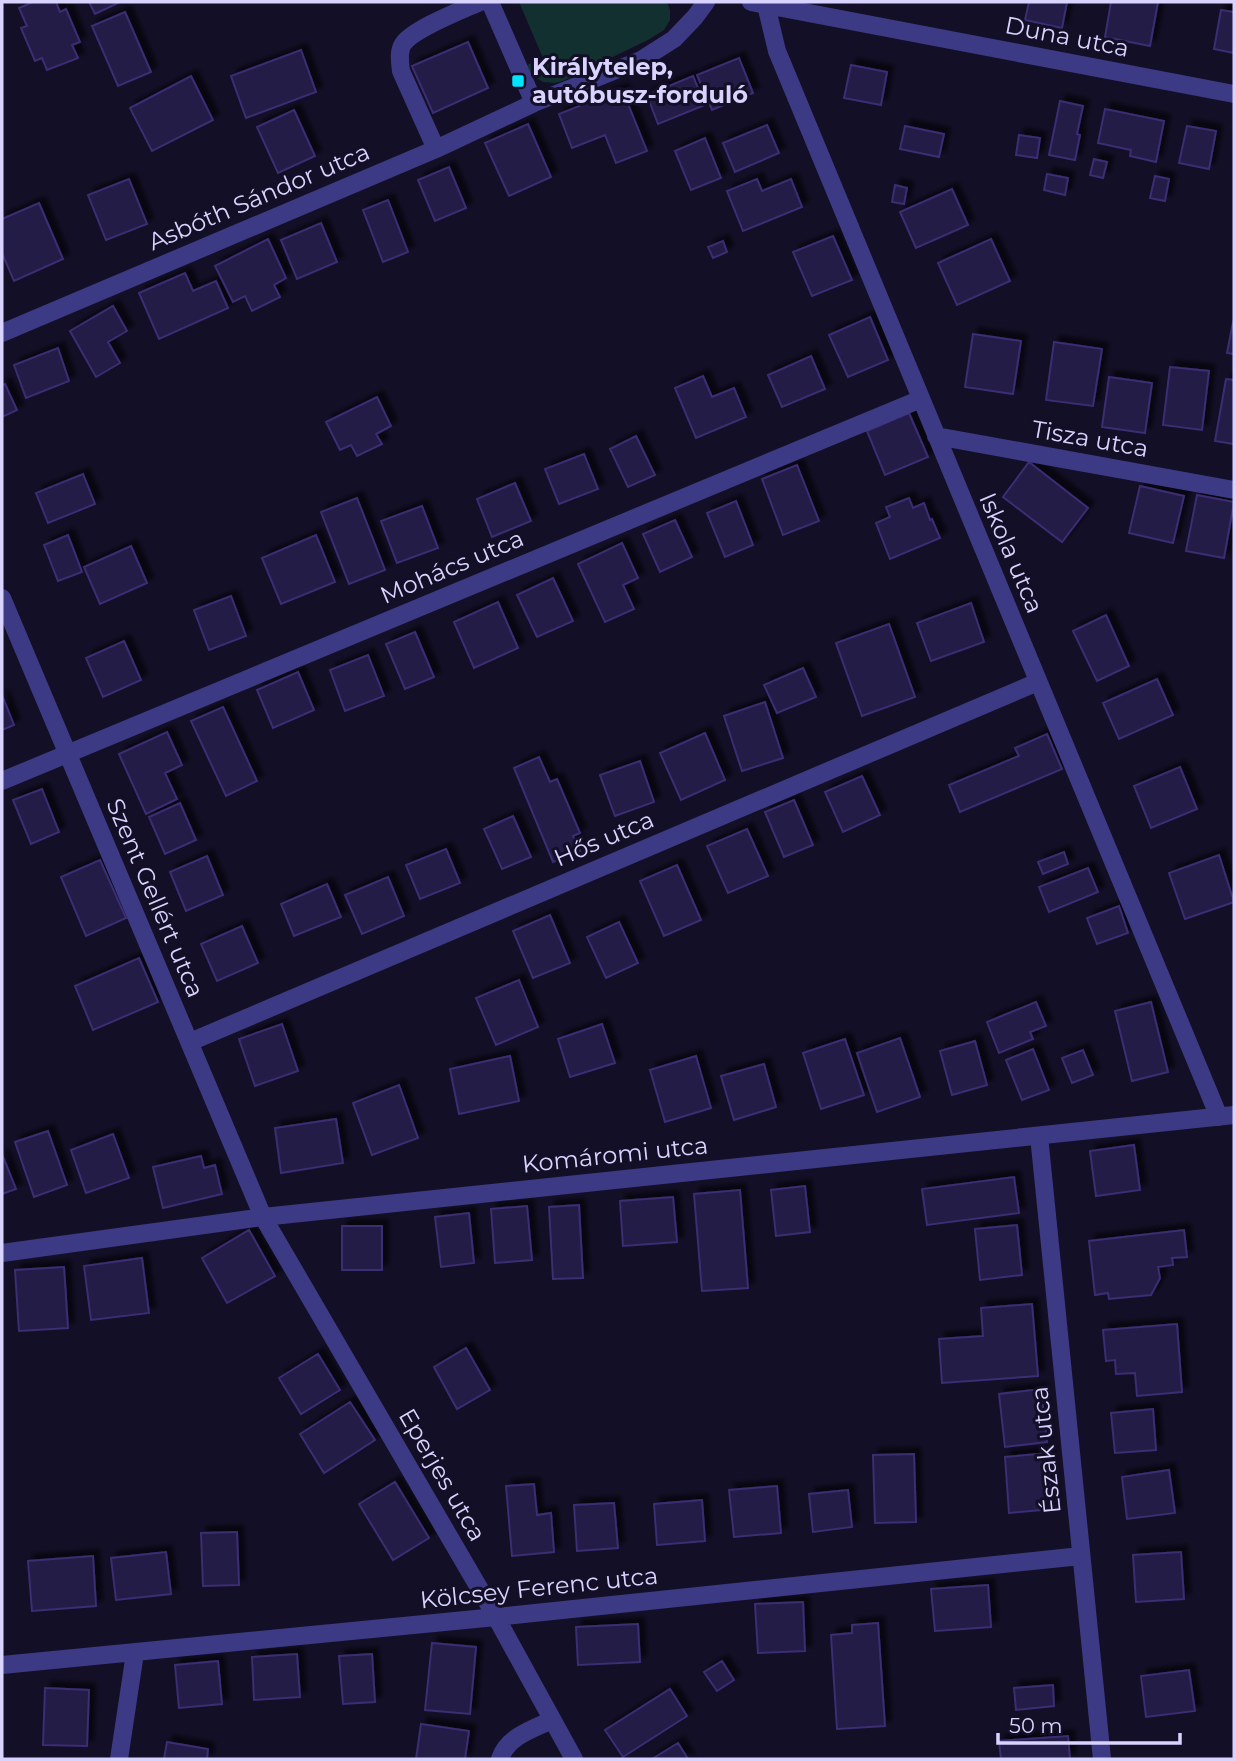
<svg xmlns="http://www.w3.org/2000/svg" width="1236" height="1761" font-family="Montserrat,sans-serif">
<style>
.green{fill:#12302f}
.building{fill:#241b47;stroke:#3b2d73;stroke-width:2;filter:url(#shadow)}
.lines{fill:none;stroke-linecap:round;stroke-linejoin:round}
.minor{stroke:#3d3a85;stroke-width:18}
.poi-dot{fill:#00e5ff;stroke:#130f26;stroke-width:2.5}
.labels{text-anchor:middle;stroke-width:6;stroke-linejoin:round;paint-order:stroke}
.street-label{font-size:24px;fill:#d9d4ff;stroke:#130f26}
.poi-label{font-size:24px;font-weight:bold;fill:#d9d4ff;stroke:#130f26;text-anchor:start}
</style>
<defs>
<filter id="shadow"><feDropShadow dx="6" dy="-6" stdDeviation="2" flood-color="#0009"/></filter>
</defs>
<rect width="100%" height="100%" fill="#130f26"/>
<path class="green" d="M 519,2 L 667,2 L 670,10 L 670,20 L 664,30 L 648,40 L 563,81 L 555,83 L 543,82 L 531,74 L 527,65 L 543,58 Z"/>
<path class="building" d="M 33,2 L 56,2 L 60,12 L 66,9 L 80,42 L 72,45 L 78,58 L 47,70 L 42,58 L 35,61 L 21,28 L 27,26 L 19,8 Z
M 89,2 L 120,2 L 95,14 Z
M 1029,2 L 1067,2 L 1062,28 L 1025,20 Z
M 1111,2 L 1158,2 L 1150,46 L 1105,37 Z
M 1221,10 L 1234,12 L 1234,53 L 1214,49 Z
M 125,12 L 151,72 L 118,86 L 92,26 Z
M 468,42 L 488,88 L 433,113 L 412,66 Z
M 301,50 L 316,92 L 246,118 L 231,76 Z
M 739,58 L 753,93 L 712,110 L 697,75 Z
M 851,65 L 887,72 L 881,105 L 844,98 Z
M 191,76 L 213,120 L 152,151 L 130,108 Z
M 693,76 L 705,105 L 658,124 L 647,95 Z
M 622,89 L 647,151 L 616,163 L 605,135 L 572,148 L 559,114 Z
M 1060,101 L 1083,106 L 1077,134 L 1080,135 L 1075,160 L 1049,155 Z
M 1105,109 L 1164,121 L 1156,162 L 1130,156 L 1131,150 L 1098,143 Z
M 294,110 L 315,156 L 278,173 L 257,127 Z
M 528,124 L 551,177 L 509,196 L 485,143 Z
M 767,125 L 779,153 L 735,172 L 723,143 Z
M 905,126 L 944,134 L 939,157 L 900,149 Z
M 1187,126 L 1216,131 L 1209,169 L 1179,163 Z
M 1019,135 L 1040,138 L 1037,158 L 1016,155 Z
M 705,138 L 721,178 L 691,190 L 675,151 Z
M 1094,159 L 1107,162 L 1103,178 L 1090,175 Z
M 449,167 L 466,208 L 435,221 L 418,180 Z
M 1047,174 L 1068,178 L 1065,195 L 1044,190 Z
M 1155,176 L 1169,179 L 1165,201 L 1150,198 Z
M 129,179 L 147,224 L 106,240 L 88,195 Z
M 757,179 L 762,191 L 791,179 L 802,207 L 743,231 L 727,191 Z
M 895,185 L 907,188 L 904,204 L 892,202 Z
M 952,189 L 968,225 L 916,248 L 900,212 Z
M 388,200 L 408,252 L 383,262 L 363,210 Z
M 39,203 L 63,259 L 14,281 L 2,253 L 2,219 Z
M 321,223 L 337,262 L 297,279 L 281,240 Z
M 833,236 L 852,280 L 812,296 L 793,252 Z
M 268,239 L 286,278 L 274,285 L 280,297 L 252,311 L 245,296 L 233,302 L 215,266 Z
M 991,239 L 1010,281 L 957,305 L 938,263 Z
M 723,241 L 727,252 L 713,258 L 708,247 Z
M 185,273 L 193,291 L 216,281 L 228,308 L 159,339 L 139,293 Z
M 113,306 L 127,331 L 108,342 L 120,363 L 96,377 L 70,331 Z
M 870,317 L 888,360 L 848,377 L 829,335 Z
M 1233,322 L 1234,323 L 1234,354 L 1227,353 Z
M 973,334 L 1021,341 L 1013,394 L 965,387 Z
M 1054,342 L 1102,349 L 1093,406 L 1046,400 Z
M 58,348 L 69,381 L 26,398 L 14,365 Z
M 811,356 L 825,389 L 782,407 L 768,375 Z
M 1170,367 L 1209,371 L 1202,430 L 1163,425 Z
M 703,376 L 712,397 L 734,388 L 746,417 L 696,438 L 675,388 Z
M 1109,377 L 1152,383 L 1145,433 L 1102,427 Z
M 1226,379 L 1234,380 L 1234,444 L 1215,441 Z
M 5,384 L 17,410 L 2,417 L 2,385 Z
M 377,397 L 391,426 L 376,434 L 382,444 L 357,456 L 351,445 L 340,450 L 326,422 Z
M 909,413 L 928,457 L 885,475 L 867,431 Z
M 636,436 L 655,475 L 628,487 L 610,449 Z
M 584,454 L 598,489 L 559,504 L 545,469 Z
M 1029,462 L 1088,508 L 1062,542 L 1003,497 Z
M 797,465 L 819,521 L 783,535 L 762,479 Z
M 83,474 L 95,504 L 48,523 L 36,493 Z
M 515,483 L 531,521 L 492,537 L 477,499 Z
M 1140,486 L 1184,496 L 1173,543 L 1129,533 Z
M 1197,495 L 1234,502 L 1224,558 L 1186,551 Z
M 357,498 L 385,570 L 349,584 L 321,512 Z
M 909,498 L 913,508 L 924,503 L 930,520 L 932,519 L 940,538 L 890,559 L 876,523 L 890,517 L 886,507 Z
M 736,501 L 753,545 L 725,557 L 707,513 Z
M 422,506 L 438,548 L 397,563 L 381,521 Z
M 675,520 L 692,557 L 660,572 L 643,534 Z
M 68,535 L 82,572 L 58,581 L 44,545 Z
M 316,535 L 335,582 L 281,604 L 262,558 Z
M 622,543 L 638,578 L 623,585 L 634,609 L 605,622 L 578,564 Z
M 131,546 L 147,583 L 100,604 L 84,567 Z
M 553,578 L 573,621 L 537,637 L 517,595 Z
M 231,596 L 246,636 L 209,650 L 194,610 Z
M 498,602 L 518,648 L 474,668 L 454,622 Z
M 971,603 L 984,642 L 931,661 L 917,623 Z
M 1106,615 L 1129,666 L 1097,681 L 1073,631 Z
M 889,624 L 915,697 L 862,716 L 836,643 Z
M 415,632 L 434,677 L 405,689 L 386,644 Z
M 124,641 L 141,680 L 103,697 L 86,658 Z
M 368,655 L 384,696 L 345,711 L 330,670 Z
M 803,668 L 816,697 L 777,713 L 764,685 Z
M 298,672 L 314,710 L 273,728 L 257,690 Z
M 1157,679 L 1173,715 L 1119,739 L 1103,703 Z
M 2,695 L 14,725 L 2,730 Z
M 765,702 L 783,758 L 742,771 L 724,716 Z
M 223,707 L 257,781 L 226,796 L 191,721 Z
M 167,732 L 182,765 L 165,773 L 177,799 L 146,814 L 119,754 Z
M 705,733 L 725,780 L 681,800 L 660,753 Z
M 1047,734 L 1062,769 L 960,812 L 949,785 L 1019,756 L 1015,748 Z
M 539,757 L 550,782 L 557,779 L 580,833 L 573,836 L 580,851 L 553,862 L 514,768 Z
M 640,761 L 654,802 L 615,816 L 600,775 Z
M 1180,767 L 1197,809 L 1151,828 L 1134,786 Z
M 862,776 L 880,815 L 843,832 L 825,792 Z
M 42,789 L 59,832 L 31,844 L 13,800 Z
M 794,800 L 813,845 L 784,857 L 765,812 Z
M 180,803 L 196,840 L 165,854 L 149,817 Z
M 513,816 L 531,857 L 502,869 L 484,829 Z
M 747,829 L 768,876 L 728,893 L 707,846 Z
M 446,849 L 460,883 L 420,899 L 406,865 Z
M 1064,852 L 1068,864 L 1043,874 L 1038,862 Z
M 1219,855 L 1234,902 L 1185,919 L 1169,873 Z
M 207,856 L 223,895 L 186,911 L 170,872 Z
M 100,860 L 126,918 L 86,936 L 61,877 Z
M 677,865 L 701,920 L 664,936 L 640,881 Z
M 1088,868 L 1098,892 L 1049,912 L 1039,887 Z
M 388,877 L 404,916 L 362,934 L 345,895 Z
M 327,884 L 341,917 L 294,936 L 281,904 Z
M 1119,906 L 1128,933 L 1097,944 L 1087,918 Z
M 550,915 L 570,963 L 533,978 L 513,931 Z
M 619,922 L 638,963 L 606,978 L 587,937 Z
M 242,926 L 258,963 L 217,981 L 201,944 Z
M 139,958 L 158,1002 L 93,1030 L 75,986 Z
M 519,980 L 538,1027 L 496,1045 L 476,998 Z
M 1036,1002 L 1046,1026 L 1030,1032 L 1033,1039 L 999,1053 L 987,1022 Z
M 1151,1002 L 1168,1072 L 1132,1081 L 1115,1011 Z
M 282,1024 L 298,1071 L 255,1086 L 239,1039 Z
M 602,1024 L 615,1063 L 570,1077 L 558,1039 Z
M 900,1038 L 920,1097 L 877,1112 L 857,1053 Z
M 845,1039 L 864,1095 L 821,1109 L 803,1053 Z
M 975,1041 L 987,1085 L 952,1095 L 940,1051 Z
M 1033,1049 L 1049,1090 L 1022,1100 L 1006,1060 Z
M 1083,1050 L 1093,1075 L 1072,1083 L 1062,1058 Z
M 510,1056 L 519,1101 L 459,1114 L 450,1069 Z
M 696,1056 L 711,1108 L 665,1122 L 650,1070 Z
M 764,1064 L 776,1107 L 734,1120 L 721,1076 Z
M 399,1085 L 418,1138 L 372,1155 L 353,1103 Z
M 336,1119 L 343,1163 L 281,1173 L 275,1128 Z
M 48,1131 L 67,1185 L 34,1197 L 15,1142 Z
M 113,1134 L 129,1178 L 86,1193 L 71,1150 Z
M 1134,1145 L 1140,1190 L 1096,1196 L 1090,1151 Z
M 2,1154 L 16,1189 L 2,1194 Z
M 201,1156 L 204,1168 L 215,1165 L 222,1194 L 163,1208 L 153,1167 Z
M 1014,1177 L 1019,1213 L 927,1225 L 922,1189 Z
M 805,1186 L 810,1232 L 776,1236 L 771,1190 Z
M 740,1190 L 748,1288 L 702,1291 L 694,1194 Z
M 673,1197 L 677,1242 L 623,1246 L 620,1201 Z
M 579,1205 L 583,1278 L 553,1279 L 549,1207 Z
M 527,1206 L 532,1260 L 495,1263 L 491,1209 Z
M 469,1213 L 474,1263 L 441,1267 L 435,1217 Z
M 1017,1225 L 1022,1275 L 980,1280 L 975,1229 Z
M 342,1226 L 382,1226 L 382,1270 L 342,1270 Z
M 249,1230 L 275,1276 L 227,1303 L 202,1258 Z
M 1184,1230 L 1187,1257 L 1172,1258 L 1173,1265 L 1158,1267 L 1160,1278 L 1151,1295 L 1109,1299 L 1108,1293 L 1095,1295 L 1089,1241 Z
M 142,1258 L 149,1313 L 91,1320 L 84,1266 Z
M 64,1267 L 68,1328 L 19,1331 L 15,1270 Z
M 1032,1304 L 1038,1376 L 942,1383 L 939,1339 L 983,1336 L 981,1308 Z
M 1177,1324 L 1182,1392 L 1137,1396 L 1135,1373 L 1116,1374 L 1115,1360 L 1106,1361 L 1103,1330 Z
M 466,1348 L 490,1390 L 457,1409 L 434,1367 Z
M 318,1354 L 340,1390 L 301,1414 L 279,1378 Z
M 1041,1389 L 1047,1442 L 1005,1447 L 999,1394 Z
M 350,1402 L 375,1440 L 324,1473 L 300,1434 Z
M 1153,1409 L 1156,1450 L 1115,1453 L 1111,1413 Z
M 1048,1453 L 1053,1509 L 1009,1513 L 1005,1457 Z
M 914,1454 L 916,1522 L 875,1523 L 873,1455 Z
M 1169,1470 L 1175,1513 L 1127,1519 L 1122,1477 Z
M 395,1482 L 429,1538 L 393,1560 L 359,1504 Z
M 534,1484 L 537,1515 L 551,1513 L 554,1552 L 512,1556 L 506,1486 Z
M 777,1486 L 781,1533 L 734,1537 L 729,1490 Z
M 848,1490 L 852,1527 L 813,1532 L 809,1494 Z
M 702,1500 L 705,1541 L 657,1545 L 654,1504 Z
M 614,1503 L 618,1548 L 577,1551 L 574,1505 Z
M 237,1532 L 239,1585 L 203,1586 L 201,1533 Z
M 166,1552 L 171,1594 L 116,1600 L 111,1558 Z
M 1181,1552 L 1184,1599 L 1136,1602 L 1133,1555 Z
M 93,1556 L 96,1606 L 32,1611 L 28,1561 Z
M 988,1585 L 991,1627 L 935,1631 L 931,1589 Z
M 803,1602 L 805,1651 L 758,1653 L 755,1604 Z
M 878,1623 L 885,1726 L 837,1729 L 831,1635 L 852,1633 L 852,1625 Z
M 638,1624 L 640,1662 L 578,1665 L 576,1627 Z
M 432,1643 L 476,1647 L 470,1714 L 425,1710 Z
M 297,1654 L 300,1697 L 254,1700 L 252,1657 Z
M 372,1654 L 375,1702 L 343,1704 L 339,1656 Z
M 218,1661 L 222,1704 L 179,1708 L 175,1665 Z
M 722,1661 L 734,1680 L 717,1691 L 704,1672 Z
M 1189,1670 L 1195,1711 L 1146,1717 L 1141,1676 Z
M 1053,1685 L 1054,1706 L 1016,1710 L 1014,1688 Z
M 45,1688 L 89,1690 L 87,1746 L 43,1745 Z
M 670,1689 L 687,1716 L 623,1757 L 605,1730 Z
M 421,1724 L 469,1731 L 465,1759 L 416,1759 Z
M 1068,1736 L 1070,1759 L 1001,1759 L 999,1741 Z
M 167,1742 L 208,1749 L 207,1759 L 164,1759 Z
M 678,1743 L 688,1759 L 652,1759 Z"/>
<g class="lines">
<path class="minor" d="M 490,2 L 534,103
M 751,2 L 1234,94
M 766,5 L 777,51 L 1219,1117
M 436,149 L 401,71 C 400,62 398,52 403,44 C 413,29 462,10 480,2
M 2,333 L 436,149 L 534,103 L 641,60 L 674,39 L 695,17 L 706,2
M 936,436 L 1234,490
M 2,598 L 263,1217 L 496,1617 L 574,1759
M 2,781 L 921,399
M 190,1042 L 1038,682
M 1039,1136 L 1102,1759
M 2,1253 L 263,1217 L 1234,1115
M 2,1665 L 496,1617 L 1081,1556
M 119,1759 L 135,1653
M 500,1759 C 507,1737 532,1729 552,1720"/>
</g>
<rect class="poi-dot" x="511" y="74" width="14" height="14" rx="3.5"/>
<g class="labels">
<g class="street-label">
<text transform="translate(1067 37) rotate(11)" y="8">Duna utca</text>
<text transform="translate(259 197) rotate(-23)" y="8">Asbóth Sándor utca</text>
<text transform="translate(1090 439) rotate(10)" y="8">Tisza utca</text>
<text transform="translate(1011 553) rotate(67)" y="8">Iskola utca</text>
<text transform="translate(452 567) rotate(-23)" y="8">Mohács utca</text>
<text transform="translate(604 839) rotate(-23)" y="8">Hős utca</text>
<text transform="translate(155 898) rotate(67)" y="8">Szent Gellért utca</text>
<text transform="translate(615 1155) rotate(-6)" y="8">Komáromi utca</text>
<text transform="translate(1046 1450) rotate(-96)" y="8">Észak utca</text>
<text transform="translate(442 1475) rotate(60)" y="8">Eperjes utca</text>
<text transform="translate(539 1588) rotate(-6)" y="8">Kölcsey Ferenc utca</text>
</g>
<g class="poi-label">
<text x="532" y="75">Királytelep,<tspan x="532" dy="28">autóbusz-forduló</tspan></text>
</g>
</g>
<rect width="1236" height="1761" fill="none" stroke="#d9d4ff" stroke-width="7"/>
<path d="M998 1733v10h182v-10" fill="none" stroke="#d9d4ff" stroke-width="3.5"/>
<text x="1009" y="1733" font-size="21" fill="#d9d4ff" stroke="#130f26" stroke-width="5" paint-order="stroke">50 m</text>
</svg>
